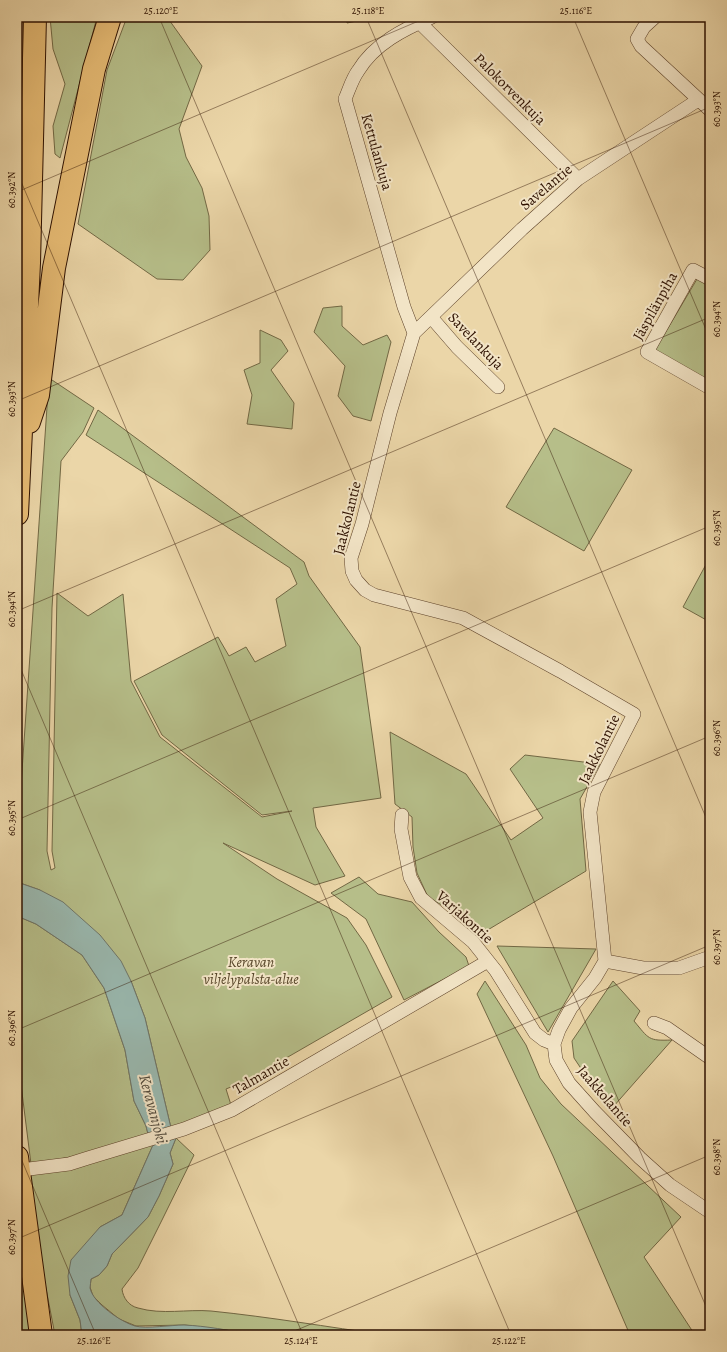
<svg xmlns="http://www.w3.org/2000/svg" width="727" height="1352" font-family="Alegreya,serif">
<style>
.green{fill:#b6be89;stroke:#726844}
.water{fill:#99b8af;stroke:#6e7569}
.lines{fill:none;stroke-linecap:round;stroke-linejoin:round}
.street-casing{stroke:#5d422a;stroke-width:14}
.highway-casing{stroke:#2e1100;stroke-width:24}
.street{stroke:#f2e4c6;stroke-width:13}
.highway{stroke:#e6bb74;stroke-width:22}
.ticks{fill:none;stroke:#2e1100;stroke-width:1;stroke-opacity:0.45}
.labels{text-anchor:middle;stroke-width:4;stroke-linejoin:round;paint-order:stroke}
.street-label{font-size:15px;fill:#2e1100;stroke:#f2e4c6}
.park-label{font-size:15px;font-style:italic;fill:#574529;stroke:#f2e4c6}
.water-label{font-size:16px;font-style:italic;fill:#534b3d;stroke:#f2e4c6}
.neatline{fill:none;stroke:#2e1100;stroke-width:1.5}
.ticks-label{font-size:10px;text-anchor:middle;fill:#2e1100}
</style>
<rect width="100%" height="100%" fill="#ebd6a8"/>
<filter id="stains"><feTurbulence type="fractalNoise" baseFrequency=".005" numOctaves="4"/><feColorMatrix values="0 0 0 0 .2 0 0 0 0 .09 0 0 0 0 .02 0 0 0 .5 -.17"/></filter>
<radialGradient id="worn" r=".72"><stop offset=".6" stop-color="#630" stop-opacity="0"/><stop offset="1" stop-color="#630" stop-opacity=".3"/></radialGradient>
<path class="green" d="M 50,17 L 97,17 L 60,158 L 55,154 L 53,126 L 65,84 L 53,49 Z
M 127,17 L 167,17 L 202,66 L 179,129 L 186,157 L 202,188 L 209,216 L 210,250 L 183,280 L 157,279 L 78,224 L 107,70 Z
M 347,17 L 376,17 L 347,23 Z
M 697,279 L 710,286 L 710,381 L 655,350 Z
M 342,306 L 342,326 L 363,345 L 387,335 L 391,342 L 371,421 L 353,416 L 338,396 L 345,366 L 314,332 L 323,308 Z
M 260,330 L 281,340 L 288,351 L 271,370 L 294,403 L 292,429 L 247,424 L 252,395 L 244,370 L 260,363 Z
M 49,378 L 94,408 L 83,432 L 61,461 L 52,608 L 47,851 L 51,870 L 55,868 L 52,851 L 57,593 L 88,616 L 123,594 L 131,681 L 160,737 L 262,817 L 292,811 L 262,815 L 162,735 L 134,681 L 218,637 L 229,656 L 246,647 L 255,662 L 286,646 L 276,599 L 297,584 L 290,568 L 86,435 L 98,410 L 304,562 L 309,576 L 360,647 L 381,798 L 313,808 L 316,827 L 345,876 L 315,885 L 223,843 L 277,879 L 347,918 L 366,945 L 392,997 L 248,1080 L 226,1089 L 231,1105 L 171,1128 L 145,1018 L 131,981 L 40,890 L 17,882 L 17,844 Z
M 554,428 L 632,470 L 584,551 L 506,507 Z
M 710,557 L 710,622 L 683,607 Z
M 390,732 L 466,774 L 511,840 L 543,818 L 510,769 L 525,755 L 600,764 L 580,799 L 586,871 L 486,931 L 428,897 L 417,873 L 413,847 L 412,817 L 395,804 Z
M 359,877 L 378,894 L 412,902 L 439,932 L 466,957 L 469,966 L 404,1000 L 366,919 L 331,893 Z
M 17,916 L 36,924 L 82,955 L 104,988 L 125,1050 L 134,1101 L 146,1126 L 148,1134 L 71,1157 L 31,1164 L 17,1053 Z
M 497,946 L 596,949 L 548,1032 Z
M 485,981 L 526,1045 L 540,1078 L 561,1104 L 681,1217 L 644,1257 L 695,1335 L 630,1335 L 553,1156 L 477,994 Z
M 613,981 L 640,1011 L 634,1021 C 649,1039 648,1041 672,1040 L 613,1107 L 606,1102 L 590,1082 L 574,1058 L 572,1041 Z
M 176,1138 L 194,1155 L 162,1220 L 138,1268 L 122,1289 C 123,1298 129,1306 138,1308 C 162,1315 187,1309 211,1311 C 270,1317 328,1327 386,1335 L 250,1335 L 226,1330 L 185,1325 L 136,1326 L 119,1319 L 102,1305 L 93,1296 L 90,1287 L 91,1279 L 99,1275 L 107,1266 L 112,1254 L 148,1217 L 159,1196 L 173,1164 L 170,1153 Z
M 153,1145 L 122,1215 L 100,1227 L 70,1295 L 80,1320 L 82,1335 L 55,1335 L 43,1273 L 30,1175 Z
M 17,1238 L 33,1335 L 17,1335 Z"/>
<path class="water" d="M 17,882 L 40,890 L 63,902 L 100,935 L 121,961 L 131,981 L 145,1018 L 171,1128 L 148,1134 L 146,1126 L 134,1101 L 125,1050 L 104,988 L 82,955 L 36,924 L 17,916 Z
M 176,1138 L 170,1153 L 173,1164 L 159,1196 L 148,1217 L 112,1254 L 107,1266 L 99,1275 L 91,1279 C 91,1282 90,1285 90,1288 C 93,1303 121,1322 135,1326 C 146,1329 172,1325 184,1325 C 206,1326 229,1330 250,1335 L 82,1335 L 80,1320 L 70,1295 L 68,1276 L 71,1260 L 100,1227 L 122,1215 L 153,1145 Z"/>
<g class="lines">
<g class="street-casing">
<path id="street" d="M 655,17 L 644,27 L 637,39 L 641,46 L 710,110
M 419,22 L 578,179
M 698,100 L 578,179 L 522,229 L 414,333 L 390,413 L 362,524 L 351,558 L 352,571 L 356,580 L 365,590 L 374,595 L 463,618 L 560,671 L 634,714 L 594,792 L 590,812 L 605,961 L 595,978 L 571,1008 L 559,1030 L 554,1044 L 556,1060 L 569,1083 L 595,1112 L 640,1158 L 670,1185 L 710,1212
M 710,279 L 693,270 L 647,352 L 710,388
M 431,317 L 457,347 L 498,387
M 414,333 L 404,307 L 345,99 C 349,90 352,79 358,71 C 374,44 404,29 432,17
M 402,815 L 401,829 L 410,877 L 421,898 L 473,942 L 496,971 L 535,1033 L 544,1040 L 554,1044
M 605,961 L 643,968 L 679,968 L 710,957
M 654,1023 L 667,1028 L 710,1058
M 29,1169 L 69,1164 L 88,1158 L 184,1129 L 232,1110 L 488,961"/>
</g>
<g class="highway-casing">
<path id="highway" d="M 29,422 L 38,395 L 54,268 L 94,69 L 110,17
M 17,514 L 29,263 L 35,17
M 17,1157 L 41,1335"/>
</g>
<use href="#street" class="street"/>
<use href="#highway" class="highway"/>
</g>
<path class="ticks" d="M 159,17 L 710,1316M 366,17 L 710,827M 573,17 L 710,339M 17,172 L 511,1335M 17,192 L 428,17M 17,401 L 710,107M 17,611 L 710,317M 17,660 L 303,1335M 17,820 L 710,526M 17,1030 L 710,736M 17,1149 L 96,1335M 17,1239 L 710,945M 285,1335 L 710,1155"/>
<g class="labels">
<g class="street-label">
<text transform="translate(510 89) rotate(45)" y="5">Palokorvenkuja</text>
<text transform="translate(377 152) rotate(74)" y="5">Kettulankuja</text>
<text transform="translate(546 187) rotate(-40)" y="5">Savelantie</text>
<text transform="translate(655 306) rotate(-61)" y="5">Jäspilänpiha</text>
<text transform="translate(476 341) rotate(46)" y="5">Savelankuja</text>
<text transform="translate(347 518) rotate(-76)" y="5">Jaakkolantie</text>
<text transform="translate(599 749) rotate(-64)" y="5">Jaakkolantie</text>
<text transform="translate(465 917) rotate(42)" y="5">Varjakontie</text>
<text transform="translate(261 1075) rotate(-30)" y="5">Talmantie</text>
<text transform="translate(605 1096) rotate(49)" y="5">Jaakkolantie</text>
</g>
<g class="park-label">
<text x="251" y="967">Keravan<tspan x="251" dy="17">viljelypalsta-alue</tspan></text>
</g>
<g class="water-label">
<text transform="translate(154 1109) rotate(75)" y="6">Keravanjoki</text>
</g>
</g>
<rect width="727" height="1352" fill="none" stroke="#ebd6a8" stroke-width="44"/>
<rect x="22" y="22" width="683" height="1308" class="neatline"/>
<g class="ticks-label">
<text x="161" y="14">25.120°E</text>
<text x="368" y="14">25.118°E</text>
<text x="576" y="14">25.116°E</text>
<text transform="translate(716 109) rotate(-90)" y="4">60.393°N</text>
<text transform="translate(11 190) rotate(-90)" y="4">60.392°N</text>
<text transform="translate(716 319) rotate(-90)" y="4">60.394°N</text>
<text transform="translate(11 399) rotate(-90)" y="4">60.393°N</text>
<text transform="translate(716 528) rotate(-90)" y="4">60.395°N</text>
<text transform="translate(11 609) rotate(-90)" y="4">60.394°N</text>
<text transform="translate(716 738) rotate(-90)" y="4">60.396°N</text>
<text transform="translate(11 818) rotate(-90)" y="4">60.395°N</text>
<text transform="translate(716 947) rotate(-90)" y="4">60.397°N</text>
<text transform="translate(11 1028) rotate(-90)" y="4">60.396°N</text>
<text transform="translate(716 1157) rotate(-90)" y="4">60.398°N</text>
<text transform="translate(11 1237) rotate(-90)" y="4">60.397°N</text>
<text x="94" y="1344">25.126°E</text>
<text x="301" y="1344">25.124°E</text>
<text x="509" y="1344">25.122°E</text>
</g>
<rect width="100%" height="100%" filter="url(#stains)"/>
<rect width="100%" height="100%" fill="url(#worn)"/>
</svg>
